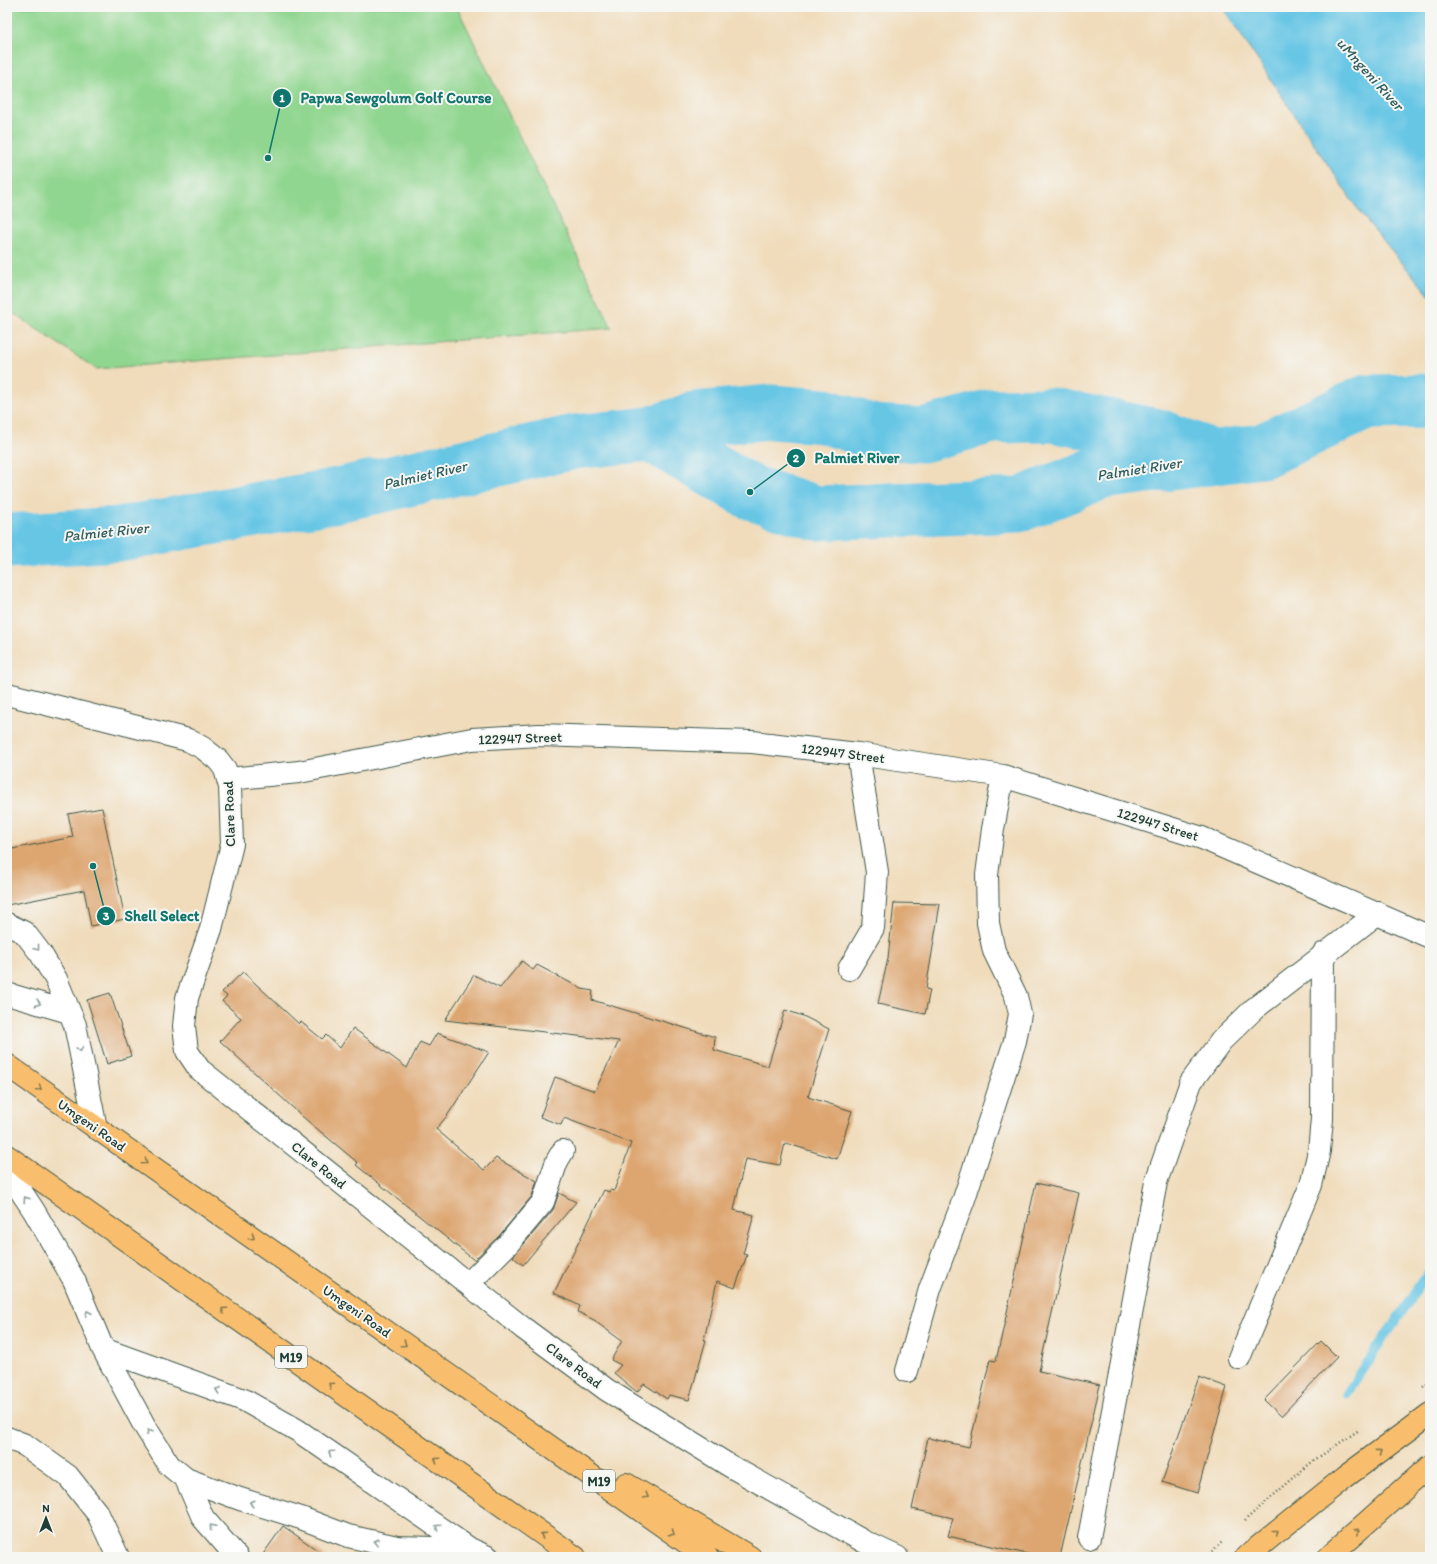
<svg xmlns="http://www.w3.org/2000/svg" width="1437" height="1564" font-family="Itim,sans-serif">
<style>
.green{fill:#91d690;stroke:#588a62}
.water{fill:#67c6e5;stroke:#43828c}
.lines{fill:none;stroke-linecap:round;stroke-linejoin:round}
.stream{stroke:#67c6e5;stroke-width:9}
.river{stroke:#67c6e5;stroke-width:55}
.building{fill:#dda671}
.minor-casing{stroke:#3e5548;stroke-width:24}
.highway-casing{stroke:#3e5548;stroke-width:24}
.path{stroke:#3e5548;stroke-width:2.5;stroke-dasharray:1 3;stroke-linecap:butt}
.minor{stroke:#fff;stroke-width:22}
.highway{stroke:#f9be6d;stroke-width:22}
.oneway{stroke:#8f9e9a}
.oneway2{stroke:#81774e}
.labels{text-anchor:middle;stroke-width:4;stroke-linejoin:round;paint-order:stroke}
.shield{fill:#f6f6f2;stroke:#60746d;stroke-width:1}
.shield-label{font-size:13px;font-weight:bold;fill:#1f3d34}
.street-label{font-size:14px;fill:#1f3d34;stroke:#f6f6f2}
.water-label{font-size:15px;font-style:italic;fill:#315f60;stroke:#f6f6f2}
.leader{fill:none;stroke:#0f766e;stroke-width:1.5}
.callout-dot{fill:#0f766e;stroke:#f6f6f2;stroke-width:1.5}
.mark-label{font-size:12px;text-anchor:middle;font-weight:bold;fill:#fff}
.callout-label{font-size:15px;text-anchor:middle;font-weight:bold;fill:#0f766e;stroke:#f6f6f2;stroke-width:4;stroke-linejoin:round;paint-order:stroke}
</style>
<rect width="100%" height="100%" fill="#f6f6f2"/>
<filter id="ink" filterUnits="userSpaceOnUse"><feTurbulence type="fractalNoise" baseFrequency=".025" numOctaves="2"/><feDisplacementMap in="SourceGraphic" scale="8" xChannelSelector="R" yChannelSelector="G"/><feConvolveMatrix kernelMatrix="1 2 1 2 8 2 1 2 1" color-interpolation-filters="sRGB"/></filter>
<filter id="wash" filterUnits="userSpaceOnUse"><feTurbulence type="fractalNoise" baseFrequency=".012" numOctaves="4" result="noise"/><feDisplacementMap in="SourceGraphic" scale="16" xChannelSelector="R" yChannelSelector="G"/><feGaussianBlur stdDeviation="0.9" result="paint"/><feColorMatrix in="noise" values="0 0 0 0 0 0 0 0 0 0 0 0 0 0 0 0 0 1.4 0 .05"/><feComposite in="paint" operator="in"/></filter>
<g filter="url(#wash)">
<rect width="100%" height="100%" fill="#f0dcbb"/>
<path class="green" d="M 7,7 L 457,7 L 612,328 L 96,369 L 7,309 Z"/>
<path class="water" d="M 1222,7 L 1430,7 L 1430,296 L 1361,214 Z"/>
<g class="lines">
<path class="stream" d="M 1346,1394 L 1430,1270"/>
<path class="river" d="M 650,434 L 695,419 L 771,412 L 824,416 L 873,432 L 923,435 L 992,416 L 1052,415 L 1158,436 L 1200,452
M 7,541 L 119,534 L 333,496 L 574,442 L 650,434 L 750,492 L 817,513 L 1019,505 L 1102,472 L 1262,451 L 1367,402 L 1430,401"/>
</g>
<g id="blocks">
<path class="building" d="M 102,808 L 125,919 L 91,926 L 84,890 L 7,905 L 7,850 L 73,837 L 68,814 Z
M 894,903 L 940,904 L 926,989 L 930,990 L 925,1014 L 878,1004 L 888,958 Z
M 522,961 L 533,970 L 537,965 L 582,989 L 593,991 L 592,1000 L 715,1037 L 714,1050 L 768,1066 L 785,1010 L 803,1016 L 829,1029 L 808,1097 L 852,1111 L 837,1159 L 785,1143 L 780,1165 L 745,1159 L 734,1210 L 754,1215 L 743,1254 L 747,1255 L 735,1288 L 717,1281 L 704,1340 L 706,1340 L 689,1400 L 669,1395 L 667,1399 L 644,1384 L 637,1392 L 614,1373 L 621,1365 L 611,1360 L 622,1341 L 596,1322 L 596,1321 L 578,1312 L 580,1306 L 554,1293 L 604,1190 L 609,1192 L 610,1190 L 614,1191 L 631,1143 L 564,1118 L 561,1125 L 540,1117 L 555,1077 L 595,1091 L 619,1041 L 445,1020 L 474,975 L 500,988 Z
M 243,972 L 299,1024 L 301,1022 L 322,1039 L 326,1035 L 340,1048 L 353,1028 L 407,1068 L 420,1042 L 429,1046 L 437,1033 L 489,1052 L 447,1116 L 436,1129 L 484,1170 L 496,1158 L 537,1181 L 532,1196 L 499,1236 L 474,1260 L 356,1165 L 358,1163 L 303,1117 L 220,1041 L 241,1018 L 222,1001 L 227,996 L 222,992 Z
M 110,993 L 131,1056 L 107,1064 L 87,1000 Z
M 1036,1183 L 1079,1193 L 1039,1371 L 1100,1385 L 1060,1557 L 1040,1557 L 948,1536 L 953,1518 L 912,1509 L 928,1438 L 969,1447 L 990,1360 L 996,1361 Z
M 559,1193 L 576,1202 L 523,1265 L 513,1257 L 553,1210 Z
M 1321,1341 L 1337,1357 L 1281,1416 L 1264,1400 Z
M 1199,1377 L 1227,1387 L 1197,1493 L 1162,1482 Z
M 283,1526 L 327,1557 L 261,1557 Z"/>
</g>
</g>
<g filter="url(#ink)">
<use href="#blocks" fill-opacity="0" stroke="#3e5548" stroke-width="1"/>
<g class="lines">
<g class="minor-casing">
<path id="minor" d="M 7,694 L 188,740 L 203,748 L 218,760 L 225,769 L 230,787 L 232,844 L 211,929 L 187,998 L 184,1026 L 187,1051 L 199,1069 L 523,1328 L 607,1390 L 730,1466 L 863,1541 L 897,1557
M 229,779 L 299,772 L 472,739 L 539,735 L 752,742 L 858,754 L 1003,776 L 1202,838 L 1430,937
M 7,924 L 25,933 L 41,954 L 56,979 L 75,1025 L 96,1128
M 849,969 L 873,928 L 877,872 L 858,754
M 7,994 L 69,1012
M 7,1170 L 34,1211 L 74,1280 L 103,1349 L 144,1425 L 169,1465 L 186,1479 L 240,1499 L 301,1518 L 348,1536 L 397,1547 L 470,1549
M 468,1284 L 508,1244 L 543,1202 L 557,1161 L 563,1151
M 103,1349 L 244,1400 L 297,1430 L 470,1549 L 488,1557
M 1239,1358 L 1311,1185 L 1319,1151 L 1322,1119 L 1323,954
M 907,1371 L 930,1289 L 964,1199 L 1015,1041 L 1020,1014 L 1016,996 L 994,951 L 988,923 L 987,875 L 993,829 L 1003,776
M 7,1438 L 25,1445 L 68,1476 L 98,1514 L 118,1557
M 186,1479 L 203,1518 L 237,1557
M 1089,1538 L 1156,1182 L 1191,1082 L 1221,1041 L 1254,1009 L 1378,913"/>
</g>
<g class="highway-casing">
<path id="highway" d="M 7,1065 L 707,1557
M 7,1156 L 575,1557
M 626,1484 L 750,1557
M 1246,1557 L 1345,1477 L 1430,1414
M 1328,1557 L 1430,1466"/>
</g>
<path class="path" d="M 1423,1387 L 1430,1382
M 1244,1521 L 1313,1461 L 1359,1430
M 1206,1557 L 1223,1541"/>
<use href="#minor" class="minor"/>
<use href="#highway" class="highway"/>
</g>
<defs><path id="oneway-chevron" d="M-2-3.5L2.5 0L-2 3.5" fill="none" stroke-width="1.6" stroke-linecap="round" stroke-linejoin="round"/></defs>
<g class="oneway">
<use href="#oneway-chevron" transform="translate(37 948) rotate(52)"/>
<use href="#oneway-chevron" transform="translate(38 1003) rotate(16)"/>
<use href="#oneway-chevron" transform="translate(80 1049) rotate(77)"/>
<use href="#oneway-chevron" transform="translate(26 1199) rotate(-123)"/>
<use href="#oneway-chevron" transform="translate(88 1313) rotate(-113)"/>
<use href="#oneway-chevron" transform="translate(218 1390) rotate(-160)"/>
<use href="#oneway-chevron" transform="translate(149 1432) rotate(-122)"/>
<use href="#oneway-chevron" transform="translate(331 1453) rotate(-145)"/>
<use href="#oneway-chevron" transform="translate(252 1503) rotate(-163)"/>
<use href="#oneway-chevron" transform="translate(212 1527) rotate(-131)"/>
<use href="#oneway-chevron" transform="translate(438 1527) rotate(-145)"/>
<use href="#oneway-chevron" transform="translate(376 1542) rotate(-167)"/>
</g>
<g class="oneway2">
<use href="#oneway-chevron" transform="translate(39 1088) rotate(35)"/>
<use href="#oneway-chevron" transform="translate(145 1162) rotate(35)"/>
<use href="#oneway-chevron" transform="translate(252 1237) rotate(35)"/>
<use href="#oneway-chevron" transform="translate(224 1310) rotate(-145)"/>
<use href="#oneway-chevron" transform="translate(404 1344) rotate(35)"/>
<use href="#oneway-chevron" transform="translate(331 1385) rotate(-145)"/>
<use href="#oneway-chevron" transform="translate(1379 1452) rotate(-36)"/>
<use href="#oneway-chevron" transform="translate(437 1460) rotate(-145)"/>
<use href="#oneway-chevron" transform="translate(646 1496) rotate(30)"/>
<use href="#oneway-chevron" transform="translate(1357 1531) rotate(-42)"/>
<use href="#oneway-chevron" transform="translate(1276 1532) rotate(-39)"/>
<use href="#oneway-chevron" transform="translate(672 1533) rotate(35)"/>
<use href="#oneway-chevron" transform="translate(543 1535) rotate(-145)"/>
</g>
</g>
<g class="labels">
<g class="shield">
<rect x="275" y="1346" width="32" height="22" rx="3"/>
<rect x="583" y="1470" width="32" height="22" rx="3"/>
</g>
<g class="shield-label">
<text x="291" y="1362">M19</text>
<text x="599" y="1486">M19</text>
</g>
<g class="street-label">
<text transform="translate(520 738) rotate(-2)" y="5">122947 Street</text>
<text transform="translate(843 753) rotate(7)" y="5">122947 Street</text>
<text transform="translate(229 814) rotate(-92)" y="5">Clare Road</text>
<text transform="translate(1158 824) rotate(17)" y="5">122947 Street</text>
<text transform="translate(92 1125) rotate(35)" y="5">Umgeni Road</text>
<text transform="translate(319 1165) rotate(39)" y="5">Clare Road</text>
<text transform="translate(357 1311) rotate(35)" y="5">Umgeni Road</text>
<text transform="translate(574 1365) rotate(37)" y="5">Clare Road</text>
</g>
<g class="water-label">
<text transform="translate(1370 74) rotate(48)" y="5">uMngeni River</text>
<text transform="translate(1139 469) rotate(-9)" y="5">Palmiet River</text>
<text transform="translate(425 475) rotate(-13)" y="5">Palmiet River</text>
<text transform="translate(106 532) rotate(-6)" y="5">Palmiet River</text>
</g>
</g>
<path class="leader" d="M268 158L282 98M750 492L796 458M93 866L106 916"/>
<g class="callout-dot">
<circle cx="268" cy="158" r="4"/>
<circle cx="750" cy="492" r="4"/>
<circle cx="93" cy="866" r="4"/>
<circle cx="282" cy="98" r="10"/>
<circle cx="796" cy="458" r="10"/>
<circle cx="106" cy="916" r="10"/>
</g>
<g class="mark-label">
<text x="282" y="102">1</text>
<text x="796" y="462">2</text>
<text x="106" y="920">3</text>
</g>
<g class="callout-label">
<text x="396" y="103">Papwa Sewgolum Golf Course</text>
<text x="857" y="463">Palmiet River</text>
<text x="162" y="921">Shell Select</text>
</g>
<rect width="1437" height="1564" fill="none" stroke="#f6f6f2" stroke-width="24"/>
<g transform="translate(46 1518)" stroke="#f6f6f2" stroke-width="3" paint-order="stroke">
<path d="M0-3L7 15L0 10L-7 15Z" fill="#1f3d34"/>
<text y="-6" font-size="11" font-weight="bold" text-anchor="middle" fill="#1f3d34">N</text>
</g>
</svg>
